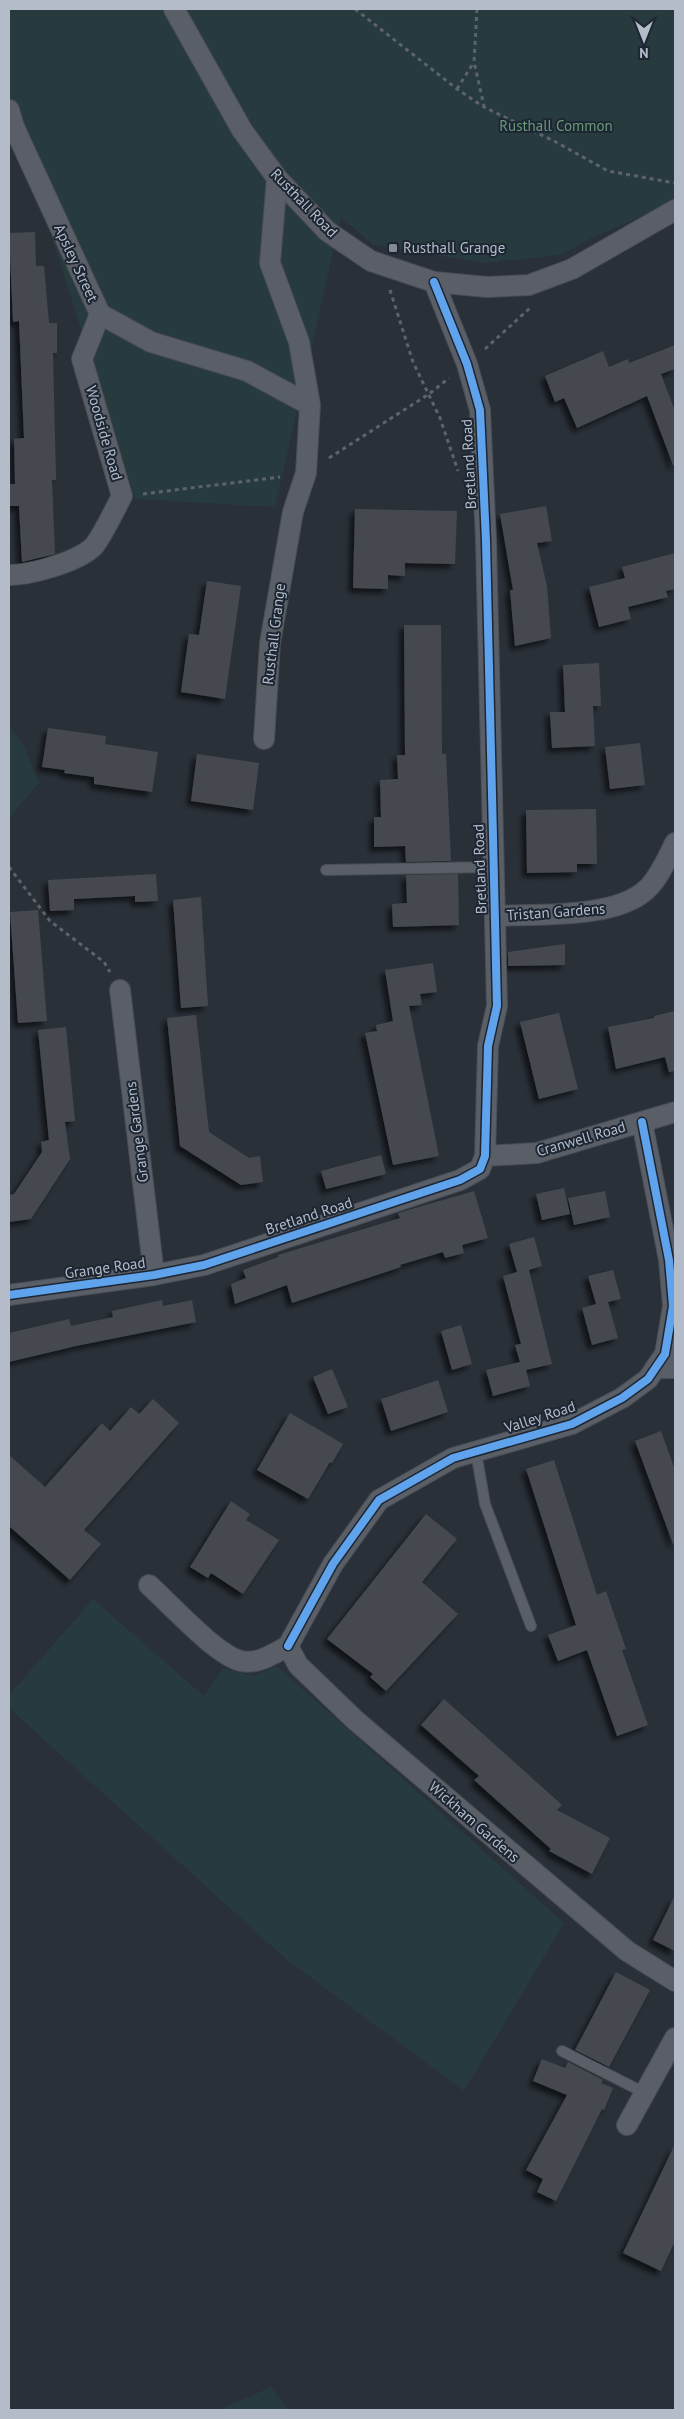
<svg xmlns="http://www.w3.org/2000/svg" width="684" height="2419" font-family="'PT Sans',sans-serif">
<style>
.green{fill:#273a3e}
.building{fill:#444950;filter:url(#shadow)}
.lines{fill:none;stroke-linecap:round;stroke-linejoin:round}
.lane-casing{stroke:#484c53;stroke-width:12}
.street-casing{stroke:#484c53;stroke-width:22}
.path{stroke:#5d636a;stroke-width:3;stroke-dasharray:4 4;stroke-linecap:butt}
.lane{stroke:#5a5e66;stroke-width:10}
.street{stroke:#5a5e66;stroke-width:20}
.cycleway-casing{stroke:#1d2633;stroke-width:11}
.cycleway{stroke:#60a3ed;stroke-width:8}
.poi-dot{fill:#848b96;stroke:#1d2633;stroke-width:2}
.labels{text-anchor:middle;stroke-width:4;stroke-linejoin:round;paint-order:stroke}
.park-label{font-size:15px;fill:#6b9a76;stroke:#1d2633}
.street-label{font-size:15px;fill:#b4bcc9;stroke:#1d2633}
.poi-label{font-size:15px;fill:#b4bcc9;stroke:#1d2633;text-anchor:start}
</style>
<defs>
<filter id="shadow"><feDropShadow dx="-4.5" dy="4.5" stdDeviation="2.5" flood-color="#0009"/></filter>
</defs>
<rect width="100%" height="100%" fill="#2a3038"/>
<path class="green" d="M 9,9 L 675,9 L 675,202 L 596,236 L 560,255 L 483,263 L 373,245 L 341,217 L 275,507 L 135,499 L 9,102 Z
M 9,726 L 24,745 L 39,783 L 9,818 Z
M 93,1599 L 204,1696 L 223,1668 L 254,1676 L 277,1666 L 564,1923 L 464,2091 L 286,1959 L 9,1708 L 9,1695 Z
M 271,2387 L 289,2410 L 219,2410 Z"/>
<path class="building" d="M 35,232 L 36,266 L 44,266 L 49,323 L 57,323 L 57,353 L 53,353 L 56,480 L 52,480 L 55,554 L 22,562 L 19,506 L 9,506 L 9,484 L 15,484 L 14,439 L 24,438 L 19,321 L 13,322 L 9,233 Z
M 675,345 L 675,369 L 661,374 L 675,411 L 675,465 L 673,465 L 647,396 L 577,428 L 564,398 L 555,402 L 545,376 L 603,351 L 609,367 L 628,359 L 629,363 Z
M 546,506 L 552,541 L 537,543 L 547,586 L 551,638 L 515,646 L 510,590 L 513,590 L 500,514 Z
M 355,509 L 457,511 L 455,564 L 405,563 L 405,576 L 388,575 L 388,589 L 353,588 Z
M 675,553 L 675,589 L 666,591 L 668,597 L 628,607 L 631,619 L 599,627 L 589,587 L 625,578 L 622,567 Z
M 207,581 L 241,586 L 225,699 L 181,692 L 189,634 L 199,635 Z
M 404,625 L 441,625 L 442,754 L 446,754 L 451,861 L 406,862 L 405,846 L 374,847 L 374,817 L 381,817 L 380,780 L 398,779 L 397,755 L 405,755 Z
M 599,663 L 601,706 L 593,706 L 595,746 L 552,748 L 550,712 L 565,712 L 563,665 Z
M 48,728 L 106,736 L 105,744 L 158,752 L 152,792 L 94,784 L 94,777 L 64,773 L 65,770 L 42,767 Z
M 640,743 L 645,785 L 610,789 L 605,747 Z
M 197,754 L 259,763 L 253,810 L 191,801 Z
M 596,809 L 597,864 L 577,864 L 577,872 L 527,873 L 526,810 Z
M 156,874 L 158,901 L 135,902 L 135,896 L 74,899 L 74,910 L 50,911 L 48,880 Z
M 458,874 L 459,925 L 393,927 L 392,904 L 407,903 L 406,875 Z
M 201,897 L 208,1006 L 181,1008 L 173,900 Z
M 38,910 L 47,1021 L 18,1023 L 10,912 Z
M 565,944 L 565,965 L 508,966 L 508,952 Z
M 433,963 L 437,992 L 420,994 L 422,1005 L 409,1006 L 439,1156 L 393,1165 L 365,1033 L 377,1031 L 376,1025 L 393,1021 L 385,970 Z
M 675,1011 L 675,1071 L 669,1072 L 665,1057 L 616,1069 L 608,1027 L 654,1018 L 654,1016 Z
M 559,1013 L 578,1089 L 539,1099 L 520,1022 Z
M 196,1015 L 209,1132 L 249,1158 L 260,1156 L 263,1182 L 241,1185 L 180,1146 L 167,1018 Z
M 66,1027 L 75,1121 L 65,1122 L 70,1159 L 31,1219 L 9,1222 L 9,1195 L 14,1194 L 42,1152 L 41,1142 L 49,1140 L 38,1030 Z
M 381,1155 L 386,1174 L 326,1189 L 321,1171 Z
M 564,1188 L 570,1214 L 542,1220 L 536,1194 Z
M 474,1191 L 488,1238 L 462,1245 L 464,1253 L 445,1258 L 443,1252 L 400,1265 L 401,1267 L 292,1303 L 287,1285 L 235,1304 L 231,1284 L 246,1278 L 243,1270 L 278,1257 L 278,1255 L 400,1218 L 398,1213 Z
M 605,1191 L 610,1217 L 574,1225 L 568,1198 Z
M 534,1237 L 542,1266 L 529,1270 L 552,1364 L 526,1370 L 530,1386 L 493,1396 L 486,1370 L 520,1362 L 515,1345 L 521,1344 L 503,1276 L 517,1272 L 509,1244 Z
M 613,1270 L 621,1299 L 608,1302 L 618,1338 L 592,1345 L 582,1308 L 596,1304 L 588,1276 Z
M 162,1300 L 163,1306 L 192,1300 L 196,1322 L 76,1346 L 9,1362 L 9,1333 L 69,1319 L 71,1326 L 113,1317 L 112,1311 Z
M 461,1325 L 472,1364 L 452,1370 L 441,1331 Z
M 332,1369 L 348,1407 L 328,1414 L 313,1377 Z
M 438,1380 L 448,1412 L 391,1431 L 381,1399 Z
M 153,1399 L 179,1423 L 84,1530 L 101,1544 L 70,1580 L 9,1526 L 9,1455 L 45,1487 L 102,1423 L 110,1431 L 131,1407 L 139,1414 Z
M 290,1413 L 343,1444 L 332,1463 L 330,1462 L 308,1499 L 257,1470 Z
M 661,1431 L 675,1470 L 675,1543 L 673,1544 L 635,1441 Z
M 554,1460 L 597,1595 L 606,1591 L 626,1649 L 622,1650 L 648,1725 L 617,1736 L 587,1650 L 558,1661 L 548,1635 L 576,1625 L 526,1469 Z
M 231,1501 L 250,1514 L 246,1520 L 279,1540 L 243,1594 L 211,1573 L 208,1578 L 190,1567 Z
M 426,1514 L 457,1539 L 422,1582 L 458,1614 L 386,1691 L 370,1677 L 373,1674 L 327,1639 Z
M 444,1699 L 562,1805 L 557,1810 L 610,1838 L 592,1874 L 549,1851 L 551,1849 L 474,1780 L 479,1776 L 421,1725 Z
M 675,1895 L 675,1951 L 653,1940 Z
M 616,1972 L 650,1990 L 609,2067 L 575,2050 Z
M 542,2059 L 565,2068 L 568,2062 L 603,2080 L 601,2083 L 613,2088 L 604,2110 L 602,2109 L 556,2201 L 537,2192 L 543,2179 L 526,2170 L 567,2095 L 533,2081 Z
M 675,2144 L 675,2241 L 661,2271 L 623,2253 Z"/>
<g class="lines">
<g class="lane-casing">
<path id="lane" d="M 326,870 L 492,867
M 476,1452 L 485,1504 L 531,1626
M 562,2051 L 645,2093"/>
</g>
<g class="street-casing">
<path id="street" d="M 174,9 L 242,130 L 277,178 L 327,231 L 371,261 L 434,282 L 487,287 L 529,285 L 572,269 L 675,210
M 9,110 L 14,127 L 100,314 L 151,342 L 247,371 L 310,405
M 9,575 C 31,575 77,562 93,547 C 101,539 116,507 122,496 L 82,359 L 100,314
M 264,739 L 270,643 L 293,512 L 306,473 L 310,405 L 299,342 L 270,263 L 277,178
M 495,916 C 537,914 616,919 647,889 C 659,878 668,857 675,843
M 120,990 L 154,1275
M 485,1156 L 537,1153 L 675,1112
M 9,1295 L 154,1275 L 204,1265 L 460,1180 L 480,1169 L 485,1156 L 488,1046 L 497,1006 L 486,541 L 480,410 L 467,364 L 434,282
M 655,1368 L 675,1368
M 149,1585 C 170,1604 216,1655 241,1661 C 258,1665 275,1653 288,1646
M 288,1646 L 333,1564 L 379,1500 L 453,1458 L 572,1424 L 622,1398 L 648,1379 L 665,1354 L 673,1306 L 669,1260 L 642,1122
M 288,1646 L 298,1665 L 355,1720 L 627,1951 L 675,1981
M 627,2125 L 675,2038"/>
</g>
<path class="path" d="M 355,9 L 457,89 L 484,107 L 554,141 L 608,171 L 675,183
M 477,9 L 474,62 L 484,106
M 457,89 L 474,62
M 390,290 L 413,362 L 440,418 L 458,471
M 485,349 L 530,308
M 329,458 L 429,394 L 449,378
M 143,494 L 280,477
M 9,867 L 50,921 L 104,962 L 110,972"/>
<use href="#lane" class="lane"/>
<use href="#street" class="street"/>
<g class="cycleway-casing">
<path id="cycleway" d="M 9,1295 L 154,1275 L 204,1265 L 460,1180 L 480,1169 L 485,1156 L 488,1046 L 497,1006 L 486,541 L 480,410 L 467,364 L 434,282
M 288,1646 L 333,1564 L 379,1500 L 453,1458 L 572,1424 L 622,1398 L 648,1379 L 665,1354 L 673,1306 L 669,1260 L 642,1122"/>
</g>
<use href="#cycleway" class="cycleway"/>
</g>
<rect class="poi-dot" x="388" y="243" width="10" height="10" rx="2.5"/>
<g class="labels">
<g class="park-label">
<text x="556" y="131">Rusthall Common</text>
</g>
<g class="street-label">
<text transform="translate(304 203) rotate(46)" y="5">Rusthall Road</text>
<text transform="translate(76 263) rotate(65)" y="5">Apsley Street</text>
<text transform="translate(104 433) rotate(74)" y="5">Woodside Road</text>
<text transform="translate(469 464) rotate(-93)" y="5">Bretland Road</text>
<text transform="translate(274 634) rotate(-83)" y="5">Rusthall Grange</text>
<text transform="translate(480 869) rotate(-92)" y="5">Bretland Road</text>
<text transform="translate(556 912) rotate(-4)" y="5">Tristan Gardens</text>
<text transform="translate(137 1132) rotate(-97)" y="5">Grange Gardens</text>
<text transform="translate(581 1139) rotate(-16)" y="5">Cranwell Road</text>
<text transform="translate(309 1216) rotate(-18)" y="5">Bretland Road</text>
<text transform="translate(105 1268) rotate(-8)" y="5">Grange Road</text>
<text transform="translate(540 1417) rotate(-18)" y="5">Valley Road</text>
<text transform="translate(474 1822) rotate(41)" y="5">Wickham Gardens</text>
</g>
<g class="poi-label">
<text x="403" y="253">Rusthall Grange</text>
</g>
</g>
<rect width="684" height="2419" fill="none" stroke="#b4bcc9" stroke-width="20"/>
<g transform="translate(644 40) rotate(180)" stroke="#1d2633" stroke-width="4" paint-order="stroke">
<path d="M0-4L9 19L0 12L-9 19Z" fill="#b4bcc9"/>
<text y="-8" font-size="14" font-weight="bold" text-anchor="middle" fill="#b4bcc9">N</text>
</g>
</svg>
